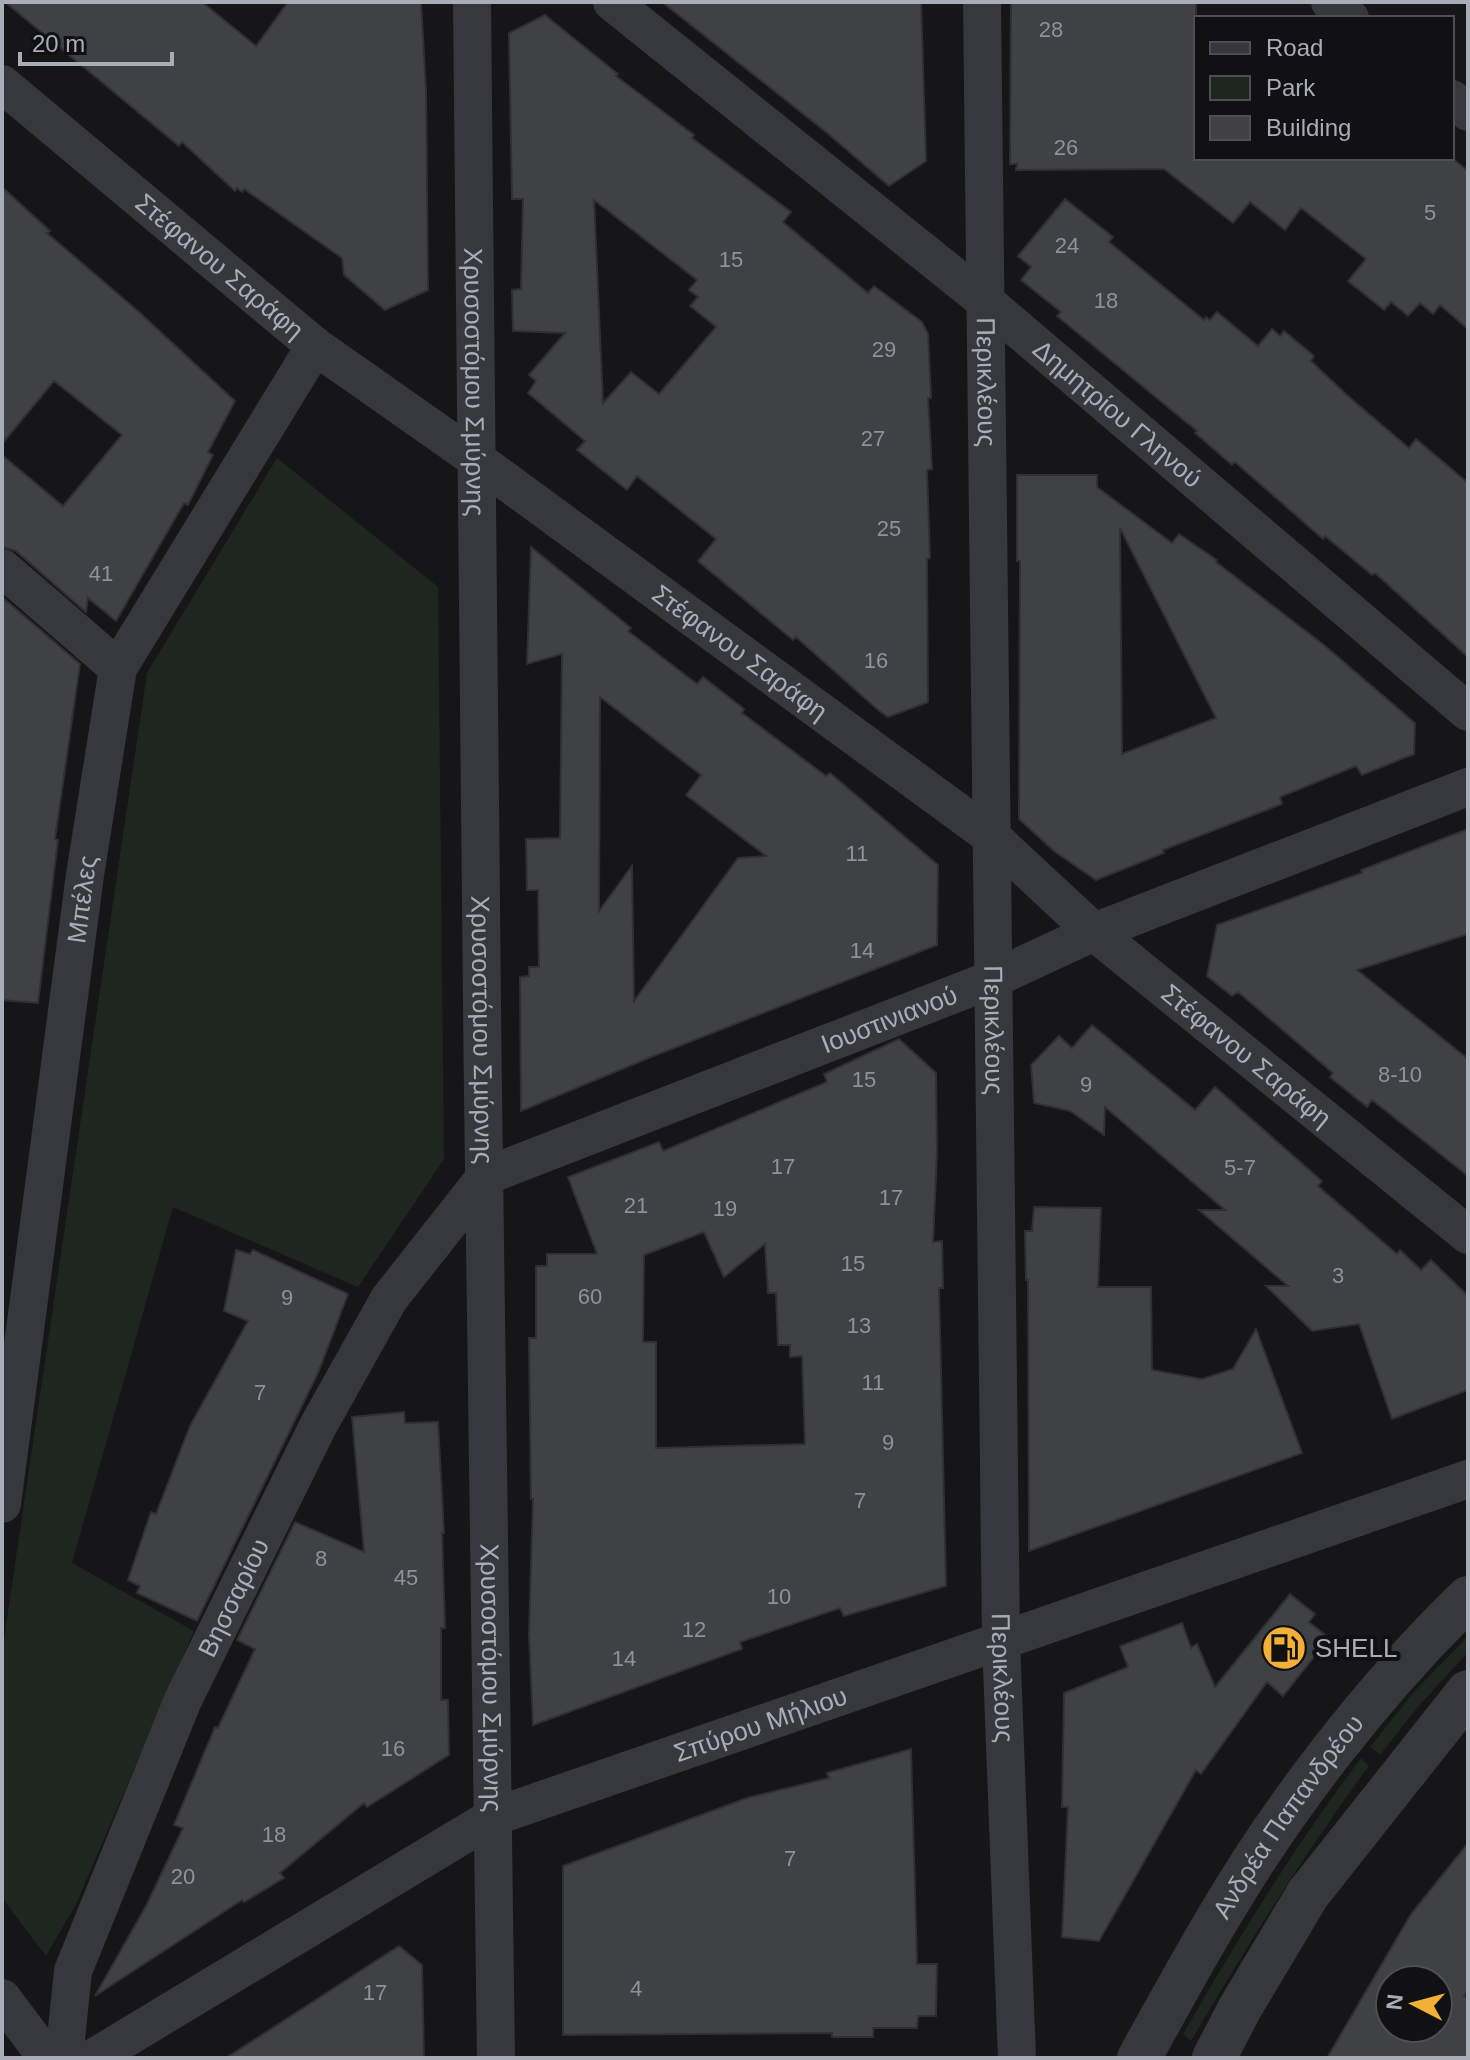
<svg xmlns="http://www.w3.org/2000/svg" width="1470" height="2060" font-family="Arial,sans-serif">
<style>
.green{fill:#1e261f}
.building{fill:#404145;stroke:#303034;stroke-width:2;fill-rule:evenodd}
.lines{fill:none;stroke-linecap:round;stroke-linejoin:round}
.minor{stroke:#37383d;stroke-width:38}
.tertiary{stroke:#37383d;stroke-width:44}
.labels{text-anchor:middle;stroke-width:8;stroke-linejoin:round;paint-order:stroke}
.number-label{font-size:22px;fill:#8e929b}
.street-label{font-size:26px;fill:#a8adb8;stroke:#111113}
.poi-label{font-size:26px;fill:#a8adb8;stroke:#111113;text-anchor:start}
</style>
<rect width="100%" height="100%" fill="#161618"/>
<path class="green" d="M 277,458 L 438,587 L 444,1159 L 358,1287 L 173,1207 L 72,1563 L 194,1631 L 76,1904 L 46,1956 L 2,1898 L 2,1652 L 147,673 Z
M 1468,1636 L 1468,1652 L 1417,1708 L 1380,1755 L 1370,1747 L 1413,1693 Z
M 1361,1758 L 1369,1766 C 1304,1854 1247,1946 1191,2041 L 1183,2034 C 1238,1938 1295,1846 1361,1758 Z"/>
<path class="building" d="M 5,2 L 202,2 L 256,46 L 288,2 L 421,2 L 426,91 L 428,290 L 385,310 L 344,275 L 342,258 L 244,189 L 242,192 L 237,188 L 235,191 L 182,142 L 179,146 Z
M 662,2 L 921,2 L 926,161 L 889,186 L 826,132 Z
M 1011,2 L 1196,2 L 1196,158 L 1452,158 L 1468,171 L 1468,329 L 1440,305 L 1433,314 L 1420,303 L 1408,316 L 1391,302 L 1384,310 L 1348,281 L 1366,259 L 1301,208 L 1285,230 L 1250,202 L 1233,223 L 1164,169 L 1016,170 L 1017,164 L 1010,164 Z
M 545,15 L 618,74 L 616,76 L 694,135 L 692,138 L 791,212 L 783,222 L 868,293 L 874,286 L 922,322 L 928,334 L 931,398 L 928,398 L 932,469 L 927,470 L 930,558 L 927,559 L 928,702 L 888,717 L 877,709 L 796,637 L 793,640 L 698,561 L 716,539 L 637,476 L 627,490 L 577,450 L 585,441 L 528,393 L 536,381 L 529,375 L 565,333 L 513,331 L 512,290 L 521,289 L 523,199 L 512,199 L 509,33 ZM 594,200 L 697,280 L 689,290 L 698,297 L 690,306 L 716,327 L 659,394 L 631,372 L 603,403 Z
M 2,187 L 50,231 L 47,233 L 139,312 L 235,401 L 208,452 L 213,455 L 188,505 L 184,503 L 116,621 L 88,598 L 86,612 L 16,551 L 2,547 L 2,455 L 63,506 L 122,435 L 54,381 L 2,444 Z
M 1065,199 L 1113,237 L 1109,242 L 1204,320 L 1206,317 L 1210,320 L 1217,312 L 1258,346 L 1272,329 L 1280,336 L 1284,331 L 1314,356 L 1311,361 L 1348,396 L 1409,448 L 1416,439 L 1468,483 L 1468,657 L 1375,573 L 1372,575 L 1325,536 L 1323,539 L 1235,462 L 1232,465 L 1195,433 L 1197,431 L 1057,316 L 1061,312 L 1021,280 L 1031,267 L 1018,256 Z
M 1017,475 L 1097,475 L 1097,487 L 1172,543 L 1179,534 L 1217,560 L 1216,562 L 1324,645 L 1415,723 L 1414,754 L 1362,775 L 1356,766 L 1280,797 L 1282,804 L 1163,850 L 1164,853 L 1096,880 L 1054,851 L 1019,819 L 1020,561 L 1017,561 ZM 1120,528 L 1216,718 L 1122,754 Z
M 531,547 L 631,628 L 628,631 L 697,684 L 703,677 L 744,709 L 742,713 L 826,776 L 830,773 L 938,865 L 937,945 L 651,1057 L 521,1111 L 520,977 L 529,976 L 529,967 L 539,967 L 538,890 L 527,890 L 526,839 L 560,838 L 562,654 L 527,664 ZM 600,697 L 701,775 L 686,795 L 766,856 L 738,858 L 634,1001 L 632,866 L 599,911 Z
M 2,597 L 80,664 L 55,839 L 58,840 L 38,1003 L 2,1000 Z
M 1468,829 L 1468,934 L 1357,970 L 1468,1059 L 1468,1176 L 1372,1100 L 1367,1107 L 1330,1077 L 1333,1073 L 1238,992 L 1232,996 L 1207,976 L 1217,925 L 1362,873 L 1361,870 Z
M 1092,1025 L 1195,1110 L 1215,1087 L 1322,1181 L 1318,1186 L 1397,1254 L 1400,1250 L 1421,1270 L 1431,1260 L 1468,1296 L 1468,1390 L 1392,1419 L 1359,1324 L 1312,1331 L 1266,1286 L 1288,1286 L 1199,1210 L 1225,1210 L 1105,1107 L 1104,1135 L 1070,1111 L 1034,1103 L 1031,1065 L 1059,1036 L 1072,1048 Z
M 899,1039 L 936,1073 L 937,1152 L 933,1242 L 942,1241 L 943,1288 L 939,1288 L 946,1586 L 844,1616 L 840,1608 L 740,1642 L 742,1649 L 533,1725 L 529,1634 L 533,1499 L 531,1499 L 529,1338 L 536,1338 L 536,1266 L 547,1266 L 547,1254 L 597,1254 L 568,1177 L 659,1142 L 663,1151 L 827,1082 L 824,1074 ZM 704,1232 L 724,1277 L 765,1244 L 768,1293 L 776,1293 L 778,1345 L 790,1345 L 790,1357 L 802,1356 L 805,1444 L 656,1448 L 656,1342 L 643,1342 L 644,1255 Z
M 1034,1207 L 1101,1208 L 1098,1287 L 1151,1287 L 1152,1370 L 1202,1379 L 1233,1369 L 1256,1329 L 1302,1453 L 1029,1551 L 1028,1280 L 1026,1280 L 1025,1231 L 1032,1231 Z
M 236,1250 L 250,1254 L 253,1250 L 348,1294 L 318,1373 L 197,1621 L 137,1593 L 140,1586 L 128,1580 L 151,1512 L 156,1514 L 190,1426 L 248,1321 L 224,1311 Z
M 404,1412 L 405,1423 L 438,1422 L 444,1533 L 442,1533 L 445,1628 L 441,1628 L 441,1700 L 448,1700 L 449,1755 L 367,1807 L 364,1803 L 280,1873 L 284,1878 L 244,1902 L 242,1900 L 95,1996 L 146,1906 L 183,1828 L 174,1825 L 215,1727 L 218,1728 L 255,1649 L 237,1640 L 295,1522 L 364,1552 L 352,1417 Z
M 1290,1594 L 1315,1614 L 1309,1622 L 1329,1638 L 1283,1696 L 1267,1682 L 1201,1774 L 1196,1770 L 1099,1941 L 1062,1937 L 1068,1807 L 1062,1807 L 1064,1693 L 1128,1667 L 1120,1646 L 1182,1623 L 1191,1648 L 1197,1644 L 1215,1687 Z
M 911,1749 L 917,1964 L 937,1964 L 936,2016 L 918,2016 L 917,2028 L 873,2028 L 873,2037 L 832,2037 L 832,2033 L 563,2035 L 563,1866 L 747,1798 L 829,1778 L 827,1773 Z
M 1468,1843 L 1468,1990 L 1464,1996 L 1468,1999 L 1468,2058 L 1327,2058 L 1411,1914 ZM 1390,1980 L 1438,1980 L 1438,2028 L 1390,2028 Z
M 399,1946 L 422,1965 L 424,2058 L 226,2058 Z"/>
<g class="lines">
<g class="minor">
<path id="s1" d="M 472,2 C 474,687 489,1373 496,2058"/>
<path id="s2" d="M 612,2 L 985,301 L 1468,712"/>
<path id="s3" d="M 982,2 L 1001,1641 L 1017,2058"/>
<path d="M 1330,2 L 1350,18"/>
<path id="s4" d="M 2,84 L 315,346 L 473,457 L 992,837 L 1094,932 L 1468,1235"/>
<path d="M 1452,99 L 1468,112"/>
<path d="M 2,568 L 118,668"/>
<path id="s5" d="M 2,1504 L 85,875 L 118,668 L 315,346"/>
<path d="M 2,1998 L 47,2058"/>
<path id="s6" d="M 64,2058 L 73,1971 L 183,1700 L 318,1426 L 389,1299 L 486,1176 L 993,979 L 1094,932 L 1468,787"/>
<path id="s7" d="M 93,2058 L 493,1817 L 1468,1479"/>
</g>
<g class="tertiary">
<path id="s8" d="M 1139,2058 C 1165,2012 1190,1965 1217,1920 C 1283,1807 1374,1689 1468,1598"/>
<path d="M 1214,2058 L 1240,2008 L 1308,1894 L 1468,1692"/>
</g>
</g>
<defs>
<g id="fuel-disc" transform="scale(2.3)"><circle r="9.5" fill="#f2b134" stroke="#111113"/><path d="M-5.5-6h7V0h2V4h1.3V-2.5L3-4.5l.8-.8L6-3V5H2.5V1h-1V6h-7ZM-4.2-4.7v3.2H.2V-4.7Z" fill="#111"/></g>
</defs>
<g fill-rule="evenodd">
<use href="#fuel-disc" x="1284" y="1648"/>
</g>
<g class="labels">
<g class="number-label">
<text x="1051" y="37">28</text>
<text x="1066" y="155">26</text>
<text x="1430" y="220">5</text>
<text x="1067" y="253">24</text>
<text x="731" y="267">15</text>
<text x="1106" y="308">18</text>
<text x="884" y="357">29</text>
<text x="873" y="446">27</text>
<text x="889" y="536">25</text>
<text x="101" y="581">41</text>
<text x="876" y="668">16</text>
<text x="857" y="861">11</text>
<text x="862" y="958">14</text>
<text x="1400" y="1082">8-10</text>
<text x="864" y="1087">15</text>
<text x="1086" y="1092">9</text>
<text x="783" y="1174">17</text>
<text x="1240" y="1175">5-7</text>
<text x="891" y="1205">17</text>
<text x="636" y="1213">21</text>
<text x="725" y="1216">19</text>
<text x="853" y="1271">15</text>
<text x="1338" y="1283">3</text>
<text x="590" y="1304">60</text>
<text x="287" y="1305">9</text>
<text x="859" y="1333">13</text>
<text x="873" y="1390">11</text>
<text x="260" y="1400">7</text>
<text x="888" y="1450">9</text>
<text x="860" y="1508">7</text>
<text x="321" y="1566">8</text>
<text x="406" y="1585">45</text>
<text x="779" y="1604">10</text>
<text x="694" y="1637">12</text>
<text x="624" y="1666">14</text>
<text x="393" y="1756">16</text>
<text x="274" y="1842">18</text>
<text x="790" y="1866">7</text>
<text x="183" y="1884">20</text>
<text x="636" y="1996">4</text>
<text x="375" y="2000">17</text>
</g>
<g class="street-label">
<text dy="9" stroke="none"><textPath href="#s4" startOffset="284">Στέφανου Σαράφη</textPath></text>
<text dy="9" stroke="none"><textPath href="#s1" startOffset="380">Χρυσοστόμου Σμύρνης</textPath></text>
<text dy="9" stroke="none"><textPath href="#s3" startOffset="380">Περικλέους</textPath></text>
<text dy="9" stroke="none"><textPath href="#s2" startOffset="652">Δημητρίου Γληνού</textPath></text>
<text dy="9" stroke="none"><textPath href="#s4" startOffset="932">Στέφανου Σαράφη</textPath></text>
<text dy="9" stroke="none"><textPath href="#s5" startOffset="610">Μπέλες</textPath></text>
<text dy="9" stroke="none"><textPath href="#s6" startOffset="1420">Ιουστινιανού</textPath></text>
<text dy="9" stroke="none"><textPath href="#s1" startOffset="1028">Χρυσοστόμου Σμύρνης</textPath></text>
<text dy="9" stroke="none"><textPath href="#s3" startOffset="1028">Περικλέους</textPath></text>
<text dy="9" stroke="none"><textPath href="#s4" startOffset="1580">Στέφανου Σαράφη</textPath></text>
<text dy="9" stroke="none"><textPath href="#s6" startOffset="494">Βησσαρίου</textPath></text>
<text dy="9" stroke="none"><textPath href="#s1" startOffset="1676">Χρυσοστόμου Σμύρνης</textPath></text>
<text dy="9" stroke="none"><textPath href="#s3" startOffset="1676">Περικλέους</textPath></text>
<text dy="9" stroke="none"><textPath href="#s7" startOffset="750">Σπύρου Μήλιου</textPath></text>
<text dy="9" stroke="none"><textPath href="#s8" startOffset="284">Ανδρέα Παπανδρέου</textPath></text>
</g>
<g class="poi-label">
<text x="1315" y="1657">SHELL</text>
</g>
</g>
<rect width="1470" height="2060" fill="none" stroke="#a8adb8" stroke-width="8"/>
<rect x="1194" y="16" width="260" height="144" fill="#111113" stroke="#4d4f55" stroke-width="2"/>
<rect x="1210" y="42" width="40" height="12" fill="#37383d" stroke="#4d4f55" stroke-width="2"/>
<text x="1266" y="56" font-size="24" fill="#a8adb8">Road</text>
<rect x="1210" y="76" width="40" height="24" fill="#1e261f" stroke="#4d4f55" stroke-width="2"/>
<text x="1266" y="96" font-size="24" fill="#a8adb8">Park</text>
<rect x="1210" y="116" width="40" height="24" fill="#404145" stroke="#4d4f55" stroke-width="2"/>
<text x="1266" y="136" font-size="24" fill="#a8adb8">Building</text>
<g transform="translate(1414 2004) rotate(276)"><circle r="38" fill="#111113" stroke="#4d4f55" stroke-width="2"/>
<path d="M0-6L14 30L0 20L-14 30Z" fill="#f2b134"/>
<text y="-12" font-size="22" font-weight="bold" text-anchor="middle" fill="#a8adb8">N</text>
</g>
<path d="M20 52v12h152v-12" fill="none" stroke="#a8adb8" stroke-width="4"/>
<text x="32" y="52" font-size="24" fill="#a8adb8" stroke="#111113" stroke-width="6" paint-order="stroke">20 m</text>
</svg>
